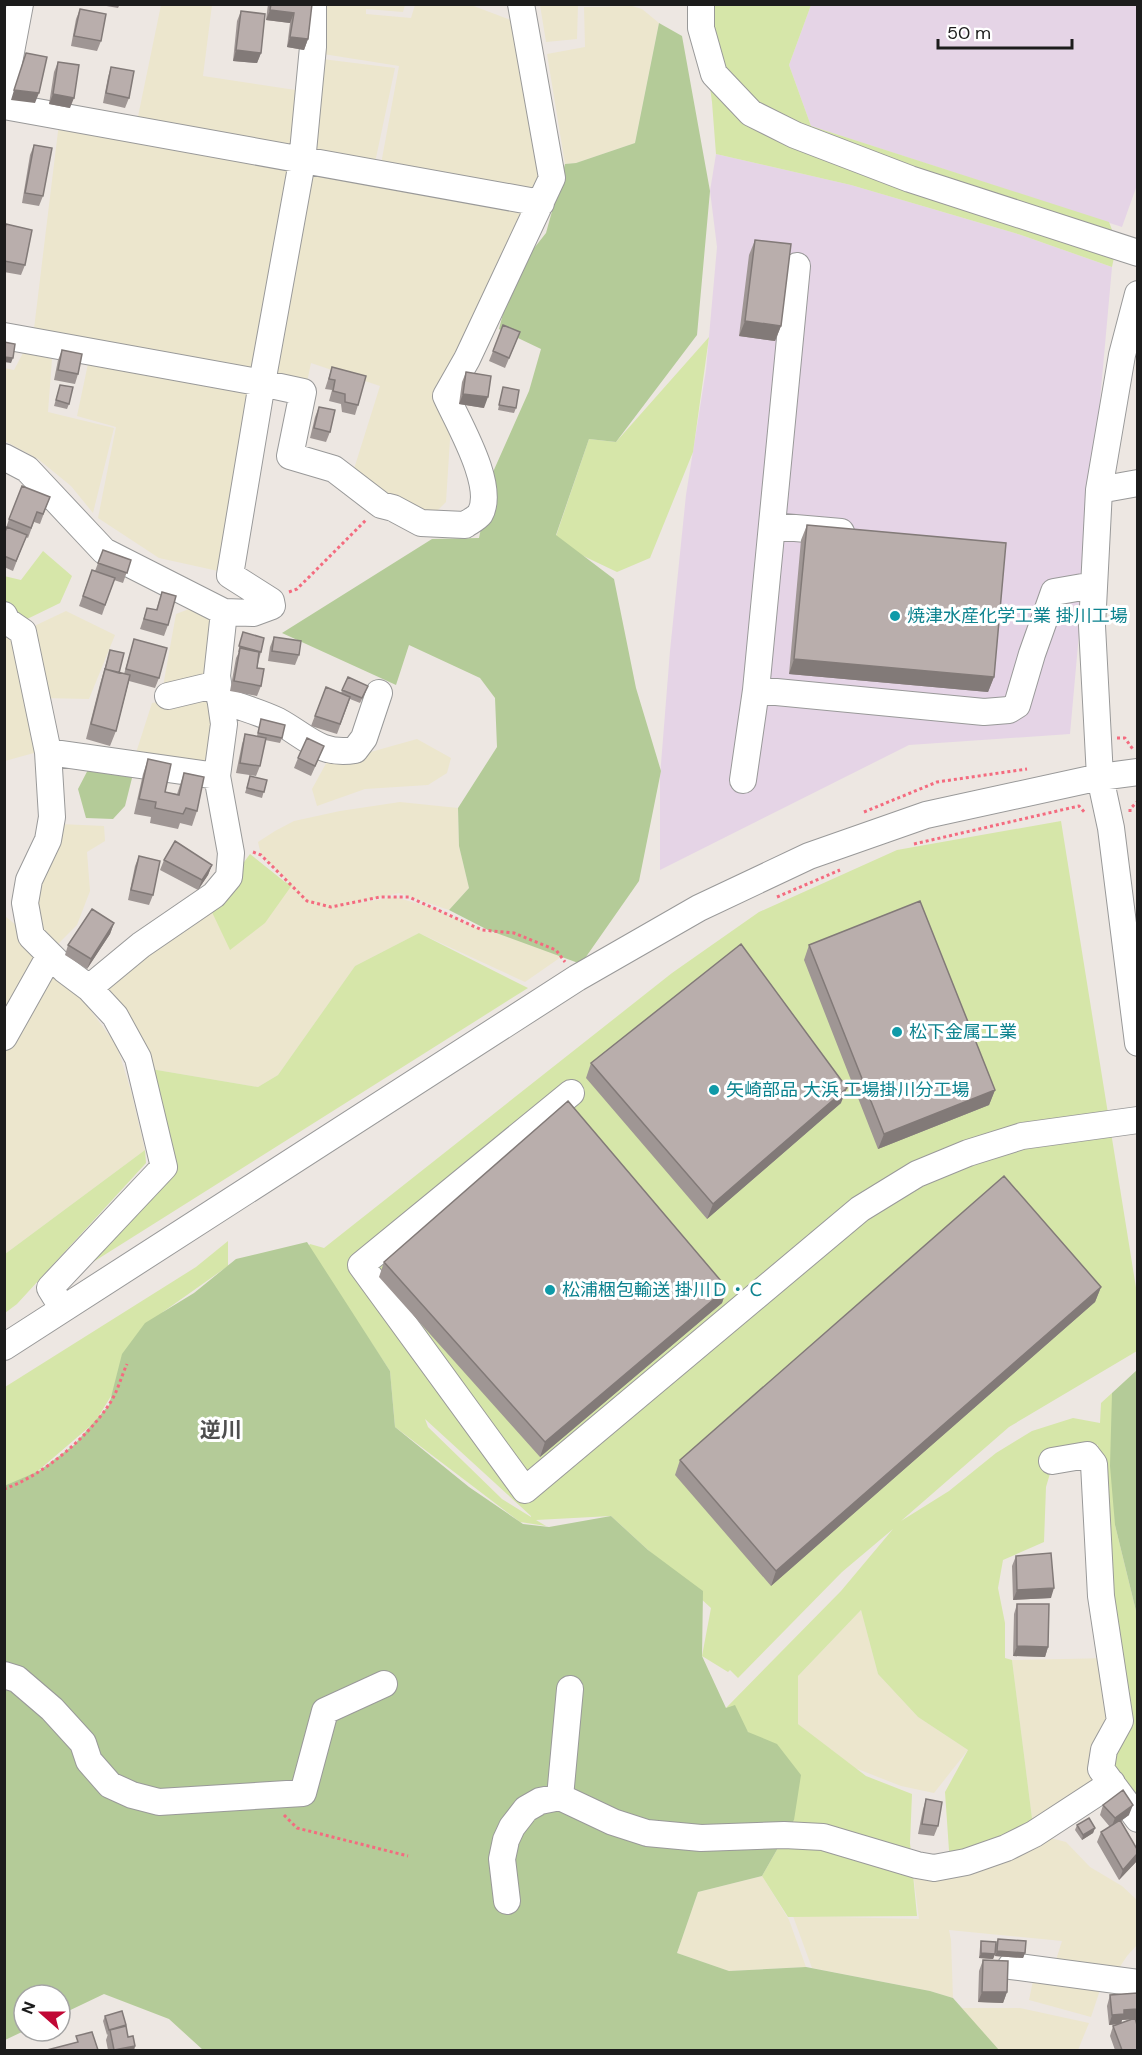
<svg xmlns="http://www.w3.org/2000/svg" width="1142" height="2055" font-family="'DM Sans','Noto Sans JP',sans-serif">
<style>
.industrial{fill:#e5d4e6}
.farmland{fill:#ece6cd}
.grass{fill:#d6e6a9;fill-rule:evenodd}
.forest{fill:#b4cb98}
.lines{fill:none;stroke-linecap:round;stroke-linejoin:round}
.minor-casing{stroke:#999;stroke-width:28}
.path{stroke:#f46b7f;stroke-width:3;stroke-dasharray:3 3;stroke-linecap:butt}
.minor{stroke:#fff;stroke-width:26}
.wall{fill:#9f9694;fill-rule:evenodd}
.shaded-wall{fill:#827a78}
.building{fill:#b9aeac;stroke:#827a78;stroke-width:1.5}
.culture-dot{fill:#0f9aa8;stroke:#fff;stroke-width:2}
.labels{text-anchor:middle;stroke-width:6;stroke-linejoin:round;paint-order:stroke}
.culture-label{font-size:18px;fill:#0d838f;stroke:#fff;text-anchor:start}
.quarter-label{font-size:21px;font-weight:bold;fill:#4f4f4f;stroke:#fff}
</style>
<rect width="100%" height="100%" fill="#ede7e2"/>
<path class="industrial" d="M 811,5 L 1137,5 L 1137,185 L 1122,227 L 811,126 L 789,65 Z
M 716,154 L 851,185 L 1021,235 L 1112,267 L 1070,734 L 909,745 L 660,870 L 660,776 L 670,651 L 686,495 L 706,370 L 717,247 L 710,191 Z"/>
<path class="farmland" d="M 161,5 L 212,5 L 203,76 L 302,91 L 257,382 L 33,337 L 59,123 L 135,131 Z
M 318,5 L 405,5 L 403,12 L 366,9 L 366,14 L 411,18 L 415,5 L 471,5 L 511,20 L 552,178 L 537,203 L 379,175 L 399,66 L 317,53 Z
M 540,5 L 578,5 L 577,39 L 546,42 Z
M 632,6 L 642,9 L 659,23 L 635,143 L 576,163 L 565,164 L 547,54 L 585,47 L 584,7 Z
M 314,58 L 395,68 L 373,172 L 525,212 L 451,424 L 446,502 L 430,518 L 372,490 L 353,472 L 380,386 L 311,363 L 306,387 L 273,376 Z
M 24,351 L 52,359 L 48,412 L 114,428 L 93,513 L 71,486 L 38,459 L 5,441 L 4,368 L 14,370 Z
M 89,359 L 255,387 L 218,571 L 159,558 L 98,518 L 116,427 L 77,416 Z
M 202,604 L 220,613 L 213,677 L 162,692 L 176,614 Z
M 66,611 L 115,635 L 89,699 L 42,698 L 28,629 Z
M 5,636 L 18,638 L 41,751 L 5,761 Z
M 212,695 L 212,771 L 134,759 L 152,703 Z
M 417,739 L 451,758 L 447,773 L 428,785 L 365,789 L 317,806 L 312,789 L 329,758 L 342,760 Z
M 400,802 L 458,808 L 459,846 L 469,888 L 449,910 L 399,893 L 352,904 L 395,897 L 433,908 L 483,931 L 526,938 L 561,957 L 525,982 L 419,933 L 355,966 L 278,1075 L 258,1087 L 145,1068 L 89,988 L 210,908 L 292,885 L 261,855 L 258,842 L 275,831 L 294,821 L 340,811 Z
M 60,824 L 104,826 L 105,841 L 87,852 L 90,891 L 77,925 L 52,950 L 35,929 L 34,880 Z
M 5,916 L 46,950 L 5,1018 Z
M 50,955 L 117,1046 L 131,1091 L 145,1150 L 5,1254 L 5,1043 Z
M 861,1610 L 878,1674 L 918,1717 L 968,1750 L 934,1793 L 901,1786 L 855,1768 L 798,1724 L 798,1676 Z
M 1111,1658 L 1112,1783 L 1035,1834 L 1066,1842 L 1090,1867 L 1122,1886 L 1137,1900 L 1137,1945 L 1127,1956 L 1115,1974 L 1055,1963 L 1062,1941 L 949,1930 L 951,1940 L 953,1998 L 930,1991 L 812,1968 L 793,1916 L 919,1919 L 912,1864 L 1034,1834 L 1012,1660 Z
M 762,1876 L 789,1920 L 806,1967 L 729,1971 L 677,1953 L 698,1892 Z
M 1034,1976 L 1101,1987 L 1091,2017 L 1029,2000 Z
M 962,2008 L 1020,2008 L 1089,2023 L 1078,2050 L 996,2050 Z"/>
<path class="grass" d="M 706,5 L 811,5 L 789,65 L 811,126 L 1109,222 L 1117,243 L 1112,267 L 1021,235 L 851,185 L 716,154 L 712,102 L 703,35 Z
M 709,337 L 693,452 L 650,558 L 617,572 L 554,542 L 589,439 L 616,442 Z
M 43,551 L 72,576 L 60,603 L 21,622 L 4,603 L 4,576 L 21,580 Z
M 1061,821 L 1137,1294 L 1137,1351 L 1009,1427 L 901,1521 L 949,1491 L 996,1453 L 1032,1431 L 1073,1418 L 1100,1423 L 1101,1403 L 1112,1393 L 1115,1525 L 1137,1615 L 1137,1820 L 1112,1783 L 1120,1721 L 1096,1488 L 1098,1444 L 1097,1446 L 1057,1450 L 1046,1487 L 1044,1542 L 1003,1560 L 998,1588 L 1005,1623 L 1005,1658 L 1012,1660 L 1034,1834 L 950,1865 L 945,1792 L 968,1750 L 918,1717 L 878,1674 L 861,1610 L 798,1676 L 798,1724 L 866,1776 L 912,1794 L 910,1843 L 917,1916 L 788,1917 L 762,1876 L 794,1820 L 748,1732 L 726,1708 L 841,1591 L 893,1529 L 842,1572 L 738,1678 L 730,1670 L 728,1672 L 702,1656 L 711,1608 L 611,1516 L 536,1520 L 546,1526 L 520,1522 L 395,1427 L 390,1371 L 308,1247 L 310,1244 L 324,1248 L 672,973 L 759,912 L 897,850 ZM 425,1419 L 531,1516 L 531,1517 L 502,1499 L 428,1427 Z
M 250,854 L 285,882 L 292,885 L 265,923 L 230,950 L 210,908 Z
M 419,933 L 528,988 L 63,1281 L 169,1166 L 145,1068 L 258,1087 L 278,1075 L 355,966 Z
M 145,1150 L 146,1163 L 17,1304 L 5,1313 L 5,1254 Z
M 228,1241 L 228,1266 L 163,1312 L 95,1422 L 25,1482 L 5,1487 L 5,1387 L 196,1267 Z"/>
<path class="forest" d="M 659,23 L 682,36 L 710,191 L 697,335 L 616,442 L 589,439 L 556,535 L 614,579 L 636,688 L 661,771 L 639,881 L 581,964 L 488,930 L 449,910 L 469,888 L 459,846 L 458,808 L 497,747 L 495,698 L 480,678 L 409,645 L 396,685 L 282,633 L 432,539 L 479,538 L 493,472 L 529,391 L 541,349 L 499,329 L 513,275 L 546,233 L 565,164 L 576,163 L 635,143 Z
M 92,762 L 133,774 L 125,806 L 113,819 L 86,818 L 78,789 Z
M 307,1242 L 390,1371 L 395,1427 L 469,1487 L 523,1524 L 549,1527 L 611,1516 L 648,1550 L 703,1591 L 702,1656 L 726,1708 L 735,1705 L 748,1732 L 777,1744 L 801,1775 L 794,1820 L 762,1876 L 698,1892 L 677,1953 L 729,1971 L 806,1967 L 930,1991 L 953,1998 L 999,2050 L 203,2050 L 169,2019 L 104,1994 L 60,2015 L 60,1995 L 24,1995 L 24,2031 L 5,2040 L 4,1486 L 39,1471 L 74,1445 L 109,1405 L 122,1354 L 145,1323 L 194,1293 L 236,1259 Z
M 1137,1370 L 1137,1615 L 1115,1525 L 1110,1466 L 1112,1393 Z"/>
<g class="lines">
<g class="minor-casing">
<path id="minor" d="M 701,4 L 701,28 L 714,74 L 751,113 L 795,135 L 910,179 L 1138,253
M 4,89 L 20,4
M 4,106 L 541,203
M 1138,294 L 1122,355 L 1099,490 L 1092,626 L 1100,777 L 1111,828 L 1138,1043
M 4,336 L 257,382 L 303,392 L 290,456 L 334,469 L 381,505 L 393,508 L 421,523 L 465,525 C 469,522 477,518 480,514 C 496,486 458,423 446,396 L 467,359 L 552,178 L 521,4
M 4,457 L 27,469 L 104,551 L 224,612
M 1099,490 L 1138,483
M 772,526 L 841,532
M 4,615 L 7,621 L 23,632 L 48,752 L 52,817 L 48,840 L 29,880 L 25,903 L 31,936 L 65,970 L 89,988 L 115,1016 L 138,1058 L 164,1167 L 50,1288 L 63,1309
M 756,690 L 984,712 L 1009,710 L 1017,705 L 1032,654 L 1054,592 L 1094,585
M 168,696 L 218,684
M 220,699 C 239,707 260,712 278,721 C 306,736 320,756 355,750 L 364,738 L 379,693
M 48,752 L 217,776
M 743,780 L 756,690 L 797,266
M 89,988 L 141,945 L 214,895 L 229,877 L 231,853 L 217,776 L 224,724 L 217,676 L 224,612 L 253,613 L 272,606 L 271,601 L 230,575 L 262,383 L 302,162 L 313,47 L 313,4
M 4,1037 L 50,955
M 571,1093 L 361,1265 L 525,1490 L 860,1209 L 917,1174 L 968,1153 L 1022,1136 L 1138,1120
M 4,1347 L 577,978 L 699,908 L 809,856 L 926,815 L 1100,777 L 1138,772
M 1052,1461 L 1087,1455 L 1094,1464 L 1101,1596 L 1120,1721 L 1104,1750 L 1101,1769 L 1138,1819
M 4,1675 L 17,1679 L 52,1709 L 83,1743 L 89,1761 L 110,1785 L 132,1795 L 159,1802 L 303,1793 L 325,1711 L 384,1684
M 560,1797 L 570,1689
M 507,1901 L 502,1859 L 506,1840 L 512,1827 L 526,1809 L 540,1801 L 560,1797 L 613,1822 L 647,1833 L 701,1838 L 784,1835 L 823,1837 L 917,1865 L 934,1868 L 966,1862 L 1006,1848 L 1034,1834 L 1112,1783
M 1011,1966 L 1138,1983"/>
</g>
<path class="path" d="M 289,592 L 297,589 L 367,519
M 1117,738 L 1125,738 L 1134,751
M 864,812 L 937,782 L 1027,769
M 1130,812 L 1130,809 L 1138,801
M 914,844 L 1079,806 L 1086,814
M 253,852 L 261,855 L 307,901 L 331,907 L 380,897 L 409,897 L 482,930 L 514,933 L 556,950 L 565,962
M 777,897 L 840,870
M 4,1489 C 42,1476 86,1439 108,1406 C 117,1394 121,1377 127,1364
M 284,1815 L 297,1828 L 408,1856"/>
<use href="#minor" class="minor"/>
</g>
<path class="wall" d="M 95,4 L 120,4 L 118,8 Z
M 268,4 L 312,4 L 308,39 L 304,50 L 287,47 L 290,23 L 266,20 Z
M 80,9 L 101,41 L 97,51 L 71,46 L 76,19 Z
M 241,11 L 261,53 L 257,63 L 233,61 L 237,21 Z
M 58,62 L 70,108 L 49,104 L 54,72 Z
M 111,67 L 129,98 L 125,108 L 103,103 L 108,77 Z
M 34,145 L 43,196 L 39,206 L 22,203 L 30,155 Z
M 6,224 L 25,265 L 21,275 L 4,272 L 4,229 Z
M 755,240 L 781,326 L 775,341 L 739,336 L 749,255 Z
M 516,342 L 505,368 L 489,361 L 493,351 Z
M 62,350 L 78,374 L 75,384 L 54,380 L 58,360 Z
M 332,367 L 358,405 L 355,415 L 342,412 L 341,404 L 329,401 L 332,390 L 325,389 Z
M 466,372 L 484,408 L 459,404 L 462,382 Z
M 60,385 L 69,404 L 67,409 L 54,406 Z
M 503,387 L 516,408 L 514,413 L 498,410 Z
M 319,407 L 330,432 L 326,442 L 310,438 L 315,417 Z
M 50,497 L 40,524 L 34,522 L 28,538 L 26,537 L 13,571 L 4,567 L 4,534 L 9,519 Z
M 807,525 L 994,677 L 988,692 L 789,674 L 801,540 Z
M 103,550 L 131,560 L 123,583 L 114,580 L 102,615 L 79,606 L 92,570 L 95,571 Z
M 162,592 L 168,625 L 164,636 L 140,629 L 147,608 L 156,610 Z
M 243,632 L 261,652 L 257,668 L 261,686 L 257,696 L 230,691 L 236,658 L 239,652 L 238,652 Z
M 274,637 L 299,655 L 295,665 L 268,661 L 270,647 Z
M 134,639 L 159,678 L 155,688 L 129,681 L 116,731 L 110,746 L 86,739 L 100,684 L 110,650 L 119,673 L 124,674 Z
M 348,677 L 366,691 L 360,703 L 350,699 L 337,734 L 311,726 L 326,687 L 341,693 Z
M 261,719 L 282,738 L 280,743 L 265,740 L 260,766 L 256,776 L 236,773 L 242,744 L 245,734 L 257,736 Z
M 320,756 L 311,776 L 294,768 L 298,758 Z
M 148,759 L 165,792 L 177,794 L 184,773 L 197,811 L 192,826 L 180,823 L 178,829 L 150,823 L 151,817 L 134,814 L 143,774 Z
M 250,776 L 267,780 L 262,798 L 245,793 Z
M 139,856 L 153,895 L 149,905 L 128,900 L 135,866 Z
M 164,860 L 212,865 L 208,875 L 198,890 L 160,870 Z
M 114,923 L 110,934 L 87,969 L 65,955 L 68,945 Z
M 809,945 L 995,1090 L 989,1105 L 878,1149 L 804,960 Z
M 591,1063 L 841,1103 L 707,1219 L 586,1078 Z
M 384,1262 L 727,1288 L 722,1303 L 540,1457 L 379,1277 Z
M 1101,1287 L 1095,1302 L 771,1586 L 675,1475 L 680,1460 Z
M 1016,1556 L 1051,1598 L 1013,1600 L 1012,1566 Z
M 1017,1604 L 1048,1647 L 1045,1657 L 1013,1656 L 1014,1614 Z
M 926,1799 L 938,1826 L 934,1836 L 918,1834 L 923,1809 Z
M 1103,1805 L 1129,1815 L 1121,1821 L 1136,1862 L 1119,1880 L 1097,1842 L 1101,1832 L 1110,1827 L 1100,1815 Z
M 1077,1825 L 1095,1828 L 1093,1833 L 1082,1840 L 1075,1830 Z
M 998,1939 L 1025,1953 L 1023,1958 L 995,1956 L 996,1944 Z
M 981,1941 L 995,1954 L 993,1959 L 979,1958 L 980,1947 Z
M 983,1960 L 1007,1992 L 1003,2003 L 978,2002 L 979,1971 Z
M 1110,1995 L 1135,2019 L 1137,2050 L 1115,2050 L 1110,2036 L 1113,2026 L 1117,2024 L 1109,2025 L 1107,2006 ZM 1131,2019 L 1121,2023 L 1122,2020 Z
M 105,2016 L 125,2026 L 128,2037 L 135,2046 L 134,2050 L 108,2050 L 106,2040 L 108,2034 L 107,2035 L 103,2021 Z"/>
<path class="shaded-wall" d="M 270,10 L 294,13 L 290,23 L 266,20 Z
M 290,37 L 308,39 L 304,50 L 287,47 Z
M 236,50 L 261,53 L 257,63 L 233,61 Z
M 14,90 L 39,93 L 35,103 L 11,100 Z
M 53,94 L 74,98 L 70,108 L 49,104 Z
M 745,321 L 781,326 L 775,341 L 739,336 Z
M 4,357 L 13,358 L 11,363 L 4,362 Z
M 463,394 L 488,397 L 484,408 L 459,404 Z
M 794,659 L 994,677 L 988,692 L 789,674 Z
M 212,865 L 208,875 L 198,890 L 202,880 Z
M 114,923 L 110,934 L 87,969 L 91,959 Z
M 847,1088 L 841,1103 L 707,1219 L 713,1204 Z
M 995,1090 L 989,1105 L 878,1149 L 884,1134 Z
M 1101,1287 L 1095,1302 L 771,1586 L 776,1571 Z
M 727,1288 L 722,1303 L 540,1457 L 545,1442 Z
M 1054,1588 L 1051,1598 L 1013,1600 L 1017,1590 Z
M 1017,1646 L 1048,1647 L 1045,1657 L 1013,1656 Z
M 1133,1805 L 1129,1815 L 1111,1828 L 1115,1818 Z
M 1095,1828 L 1093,1833 L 1082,1840 L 1083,1835 Z
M 1137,1854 L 1136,1862 L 1119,1880 L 1123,1870 Z
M 997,1951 L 1025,1953 L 1023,1958 L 995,1956 Z
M 981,1953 L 995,1954 L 993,1959 L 979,1958 Z
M 982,1992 L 1007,1992 L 1003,2003 L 978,2002 Z
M 1137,2009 L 1137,2019 L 1122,2020 L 1121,2024 L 1109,2025 L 1112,2015 L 1124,2010 Z
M 135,2046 L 134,2050 L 118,2050 Z"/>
<path class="building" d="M 271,4 L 312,4 L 308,39 L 290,37 L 294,13 L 270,10 Z
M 80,9 L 106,14 L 101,41 L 74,36 Z
M 241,11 L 265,14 L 261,53 L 236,50 Z
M 26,53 L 47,57 L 39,93 L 14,90 Z
M 58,62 L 79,65 L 74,98 L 53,94 Z
M 111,67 L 134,71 L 129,98 L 106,93 Z
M 34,145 L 52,148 L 43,196 L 25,193 Z
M 6,224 L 32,230 L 25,265 L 4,261 L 4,232 Z
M 755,240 L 791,244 L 781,326 L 745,321 Z
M 503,325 L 520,332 L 509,358 L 493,351 Z
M 4,342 L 15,344 L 13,358 L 4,357 Z
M 62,350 L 82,354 L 78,374 L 58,370 Z
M 332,367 L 366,376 L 358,405 L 345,402 L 345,394 L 333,391 L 335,380 L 329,379 Z
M 466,372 L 491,376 L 488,397 L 463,394 Z
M 60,385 L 73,387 L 69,404 L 56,400 Z
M 503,387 L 519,390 L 516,408 L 499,405 Z
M 319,407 L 335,410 L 330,432 L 314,428 Z
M 22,486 L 50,497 L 43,514 L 37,512 L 31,528 L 9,519 Z
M 807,525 L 1006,543 L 994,677 L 794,659 Z
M 7,527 L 27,535 L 16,561 L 4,556 L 4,534 Z
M 103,550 L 131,560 L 127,573 L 98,563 Z
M 92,570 L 115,578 L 105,605 L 83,596 Z
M 162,592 L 176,596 L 168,625 L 144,619 L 147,608 L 157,610 Z
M 243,632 L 264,638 L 261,652 L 239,646 Z
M 274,637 L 301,641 L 299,655 L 272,651 Z
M 134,639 L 167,648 L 159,678 L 126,669 Z
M 240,648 L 259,652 L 257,668 L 264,669 L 261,686 L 234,681 Z
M 110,650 L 124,653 L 119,673 L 105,669 L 105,670 Z
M 105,669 L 130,675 L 116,731 L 91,724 Z
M 348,677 L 368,686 L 362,698 L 342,690 Z
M 326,687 L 350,697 L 340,724 L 315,716 Z
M 261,719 L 285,725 L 282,738 L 258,733 Z
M 245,734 L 266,738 L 260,766 L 240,763 Z
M 307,738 L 324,746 L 315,766 L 298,758 Z
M 148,759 L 171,764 L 165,792 L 179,795 L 184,773 L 204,777 L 197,811 L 186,808 L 183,814 L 155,808 L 156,802 L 139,799 Z
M 250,776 L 267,780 L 264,792 L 247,788 Z
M 175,841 L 212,865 L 202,880 L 164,860 Z
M 139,856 L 160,861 L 153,895 L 131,890 Z
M 920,901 L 995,1090 L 884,1134 L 809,945 Z
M 92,909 L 114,923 L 91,959 L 68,945 Z
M 741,944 L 847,1088 L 713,1204 L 591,1063 Z
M 568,1101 L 727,1288 L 545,1442 L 384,1262 Z
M 1004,1176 L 1101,1287 L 776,1571 L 680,1460 Z
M 1051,1553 L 1054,1588 L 1017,1590 L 1016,1556 Z
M 1017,1604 L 1049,1604 L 1048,1647 L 1017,1646 Z
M 1123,1790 L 1133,1805 L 1115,1818 L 1103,1805 Z
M 926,1799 L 942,1802 L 938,1826 L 922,1824 Z
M 1089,1818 L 1095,1828 L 1083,1835 L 1077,1825 Z
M 1120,1820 L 1137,1849 L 1137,1854 L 1123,1870 L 1101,1832 Z
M 998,1939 L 1026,1941 L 1025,1953 L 997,1951 Z
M 981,1941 L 996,1942 L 995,1954 L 981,1953 Z
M 983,1960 L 1008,1961 L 1007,1992 L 982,1992 Z
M 1137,1993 L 1137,2009 L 1124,2010 L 1124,2014 L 1112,2015 L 1110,1995 Z
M 122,2011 L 126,2025 L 109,2030 L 105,2016 Z
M 1135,2018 L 1137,2025 L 1137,2050 L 1122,2050 L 1113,2026 Z
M 126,2026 L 128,2037 L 133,2036 L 135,2046 L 114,2050 L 110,2030 Z
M 92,2032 L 98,2050 L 47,2050 L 78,2042 L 76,2036 Z"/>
<g class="culture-dot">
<circle cx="895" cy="616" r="6"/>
<circle cx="897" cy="1032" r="6"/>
<circle cx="714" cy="1090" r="6"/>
<circle cx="550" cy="1290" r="6"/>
</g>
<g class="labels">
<g class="culture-label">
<text x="907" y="622">焼津水産化学工業 掛川工場</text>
<text x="909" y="1038">松下金属工業</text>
<text x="726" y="1096">矢崎部品 大浜 工場掛川分工場</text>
<text x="562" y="1296">松浦梱包輸送 掛川Ｄ・Ｃ</text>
</g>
<g class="quarter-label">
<text x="221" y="1437">逆川</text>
</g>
</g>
<rect width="1142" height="2055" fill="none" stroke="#1c1c1c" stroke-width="12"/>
<g transform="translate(42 2013) rotate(291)"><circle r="28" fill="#ffffff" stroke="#a4a4a4" stroke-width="1.5"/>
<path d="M0-4.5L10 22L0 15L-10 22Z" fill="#c10735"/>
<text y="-9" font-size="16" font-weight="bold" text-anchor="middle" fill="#1c1c1c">N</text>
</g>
<path d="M938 39v9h134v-9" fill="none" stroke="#1c1c1c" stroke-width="3"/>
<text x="947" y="39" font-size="18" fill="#1c1c1c" stroke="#ffffff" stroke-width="4.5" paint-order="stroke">50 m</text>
</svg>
